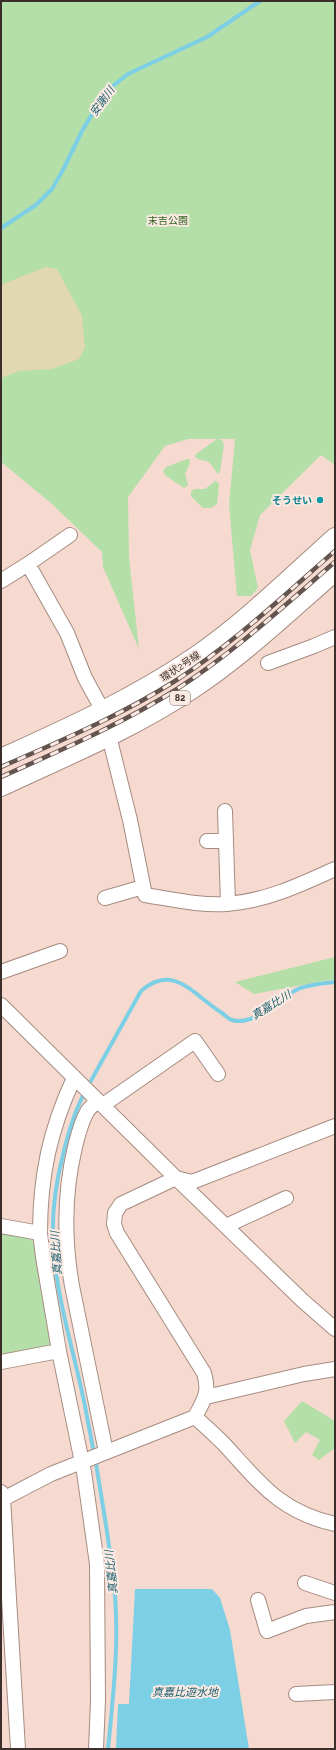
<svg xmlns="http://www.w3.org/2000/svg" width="336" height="1750" font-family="Raleway,'Noto Sans JP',sans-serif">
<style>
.green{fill:#b4dfa9}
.sand{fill:#e1d7b2}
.water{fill:#7ccfe4}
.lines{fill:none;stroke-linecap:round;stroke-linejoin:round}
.stream{stroke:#7ccfe4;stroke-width:4}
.minor-casing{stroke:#a58b81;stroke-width:16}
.major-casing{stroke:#a58b81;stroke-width:20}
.minor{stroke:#fff;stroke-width:14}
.major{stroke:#fff;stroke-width:18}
.rail-casing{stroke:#645550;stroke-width:4.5}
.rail{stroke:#fbeae3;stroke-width:3;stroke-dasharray:9;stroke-linecap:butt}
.culture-dot{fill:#0f9aa8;stroke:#fbeae3;stroke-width:1.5}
.labels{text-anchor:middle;stroke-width:4;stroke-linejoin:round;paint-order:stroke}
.shield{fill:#fbeae3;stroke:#746762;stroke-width:1}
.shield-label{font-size:9px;font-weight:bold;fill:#3a2f2b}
.park-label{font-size:10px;fill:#295f19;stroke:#fbeae3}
.culture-label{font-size:10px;font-weight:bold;fill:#0d838f;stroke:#fbeae3;text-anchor:end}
.street-label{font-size:10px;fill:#3a2f2b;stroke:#fbeae3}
.water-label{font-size:11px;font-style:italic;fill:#1d606f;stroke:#fbeae3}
</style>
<rect width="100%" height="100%" fill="#f6dacf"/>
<path class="green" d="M 1,1 L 335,1 L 335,465 L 321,455 L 260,515 L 250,550 L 258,588 L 251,596 L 237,596 L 229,504 L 235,439 L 188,439 L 165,446 L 128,497 L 129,557 L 139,649 L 103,567 L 102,552 L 52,504 L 1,462 Z
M 217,439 L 222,440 L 224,445 L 220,472 L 218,474 L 209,462 L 198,459 L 195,457 L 196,454 Z
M 187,459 L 189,459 L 190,463 L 185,474 L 188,485 L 184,488 L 166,476 L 163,471 L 166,467 Z
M 215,481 L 218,482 L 219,485 L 217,504 L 211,508 L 203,508 L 191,496 L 191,491 L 195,489 L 205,489 Z
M 335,957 L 335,979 L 254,994 L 235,982 Z
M 1,1231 L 30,1238 L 34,1243 L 51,1349 L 19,1355 L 17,1351 L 1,1356 Z
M 302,1401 L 335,1421 L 335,1448 L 319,1460 L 312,1455 L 320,1440 L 306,1432 L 295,1443 L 284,1421 Z"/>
<path class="sand" d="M 45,267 L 57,269 L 82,316 L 85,348 L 79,359 L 52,369 L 19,371 L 1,378 L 1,285 Z"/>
<path class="water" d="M 135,1589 L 212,1589 L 220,1598 L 230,1630 L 249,1749 L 116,1749 L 118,1704 L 129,1704 Z"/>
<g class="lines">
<path class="stream" d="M 1,228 L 36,205 L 52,189 L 63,170 L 82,131 L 100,101 L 114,85 L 128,74 L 207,37 L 260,1
M 88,1086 L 141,991 C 174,962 194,996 222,1013 C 225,1015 228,1019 232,1020 C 253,1027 279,999 296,990 C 305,985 325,983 335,982
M 85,1092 C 74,1112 68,1134 63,1155 C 56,1182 52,1211 53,1238 C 55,1295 74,1351 85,1406 C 96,1460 105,1514 112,1568 C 121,1629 114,1689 108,1749"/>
<g class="minor-casing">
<path id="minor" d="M 28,564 L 70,535
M 1,581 L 28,564 L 67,633 L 85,678 L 103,711
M 268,663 L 314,646 L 335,637
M 109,736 L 130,820 L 145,895 C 171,899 201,906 227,904 C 266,901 300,885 335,869
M 225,811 L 228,904
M 207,841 L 225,841
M 105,898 L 143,887
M 1,972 L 60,951
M 1,1005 L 176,1178 L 303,1301 L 335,1329
M 97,1101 C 94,1104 89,1108 87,1112 C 81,1122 78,1135 75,1147 C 64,1193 64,1240 72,1286 L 106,1452
M 103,1105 L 195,1041 L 218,1074
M 1,1226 L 40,1233 L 43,1257 L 59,1351 L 84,1472 L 97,1564 L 98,1700 L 96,1749
M 226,1226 L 286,1198
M 40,1233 C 40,1176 50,1129 74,1078
M 1,1362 L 59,1351
M 206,1397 L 304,1374 L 335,1369
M 195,1417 C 205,1426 215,1435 224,1444 C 260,1483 280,1512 335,1524
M 1,1492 L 3,1498 L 18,1749
M 1,1500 L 51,1474 L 195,1417 C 204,1400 210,1392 204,1373 L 117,1233 L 114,1224 L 115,1213 L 121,1204 L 176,1178 L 192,1182 L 335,1126
M 305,1583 L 335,1593
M 258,1600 L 267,1631 L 306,1616 L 335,1612
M 296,1694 L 335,1692"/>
</g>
<g class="major-casing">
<path id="major" d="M 1,758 C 67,728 134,698 194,657 C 245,622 289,578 335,537
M 1,787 C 65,757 131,730 190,691 C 242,657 288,613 335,572"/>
</g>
<use href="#minor" class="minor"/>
<use href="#major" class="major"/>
<g class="rail-casing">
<path id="rail" d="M 1,767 C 60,741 120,716 175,681 C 233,644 283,596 335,551
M 1,777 C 61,750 122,724 177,689 C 234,652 284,606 335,562"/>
</g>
<use href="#rail" class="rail"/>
</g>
<circle class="culture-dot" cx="320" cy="500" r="4"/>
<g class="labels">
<rect class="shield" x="170" y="691" width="20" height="14" rx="3"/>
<g class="shield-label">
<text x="180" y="701">82</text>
</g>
<g class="park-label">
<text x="168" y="224">末吉公園</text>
</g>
<g class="culture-label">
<text x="312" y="504">そうせい</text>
</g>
<g class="street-label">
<text transform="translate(180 666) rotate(-34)" y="4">環状2号線</text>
</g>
<g class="water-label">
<text transform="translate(102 101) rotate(-54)" y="4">安謝川</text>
<text transform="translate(271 1005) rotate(-32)" y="4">真嘉比川</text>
<text transform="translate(56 1253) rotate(-94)" y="4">真嘉比川</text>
<text transform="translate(111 1572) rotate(-96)" y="4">真嘉比川</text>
<text x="185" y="1696">真嘉比遊水地</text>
</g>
</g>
<rect width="336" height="1750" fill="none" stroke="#3a2f2b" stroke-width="4"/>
</svg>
